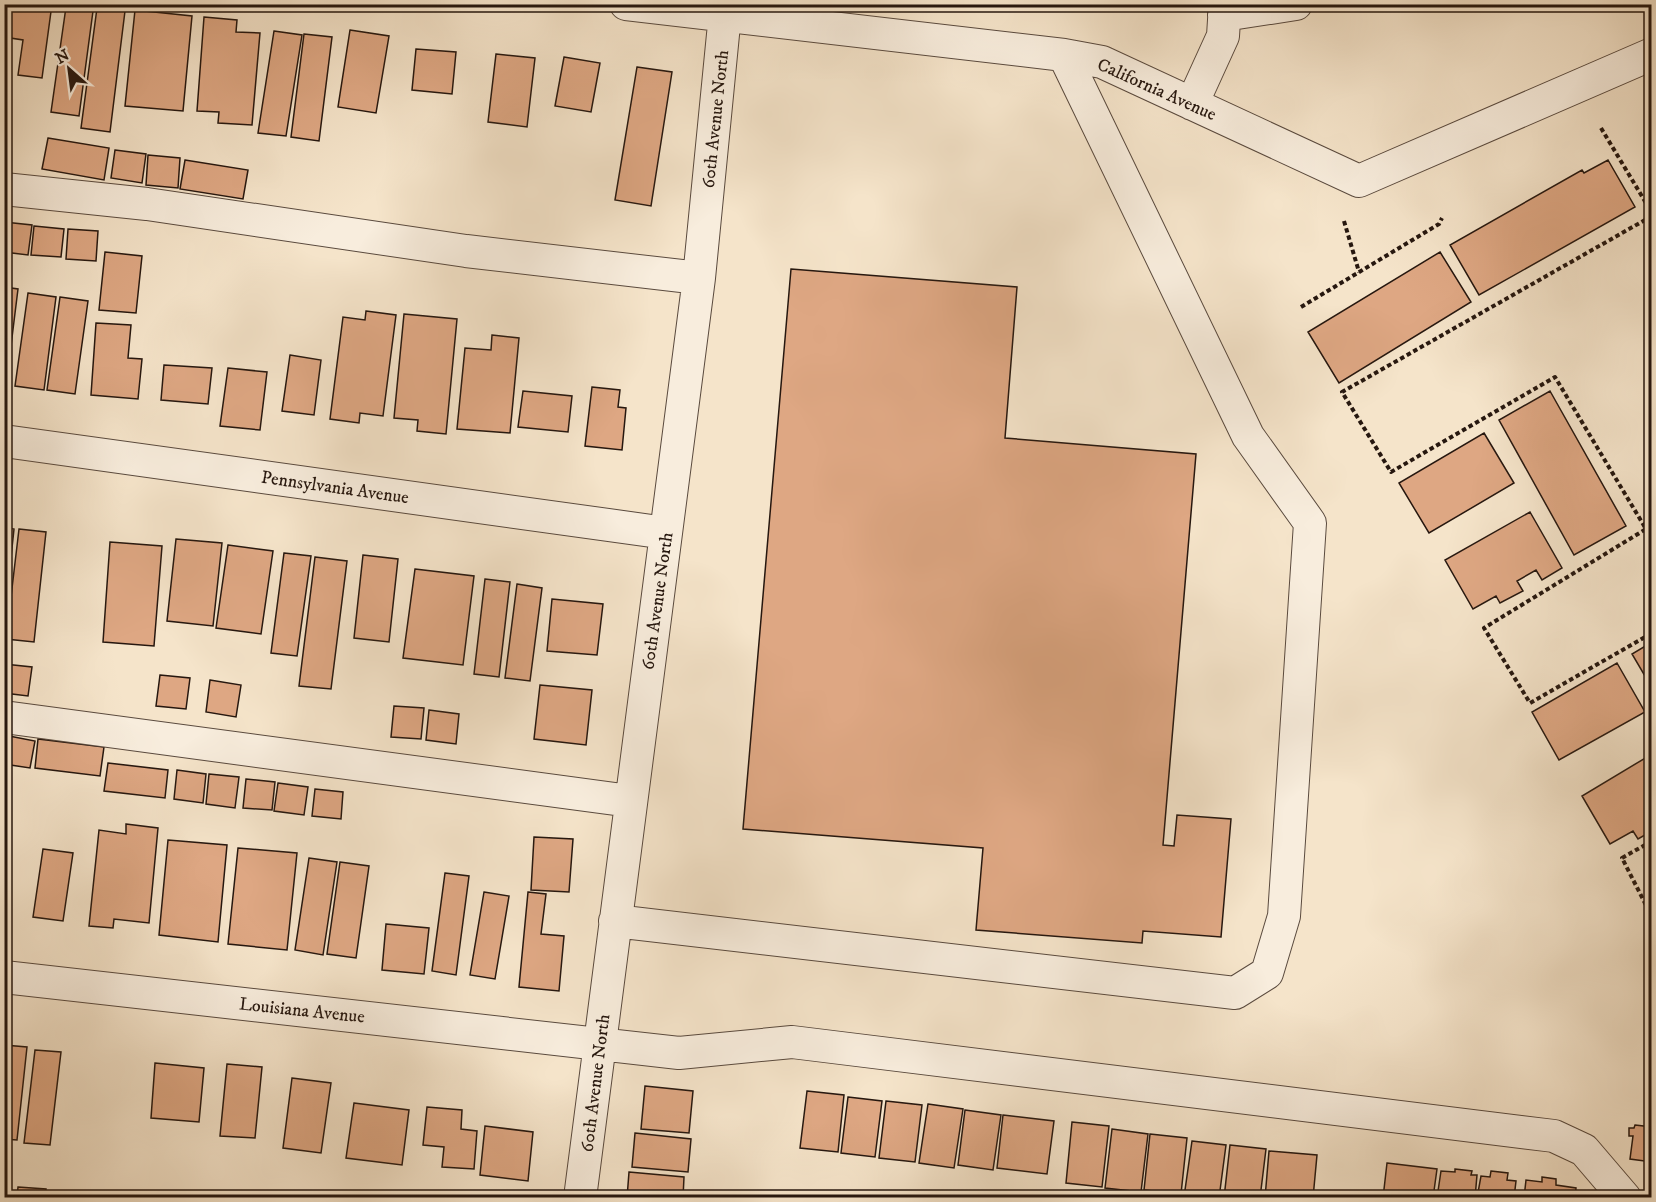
<svg xmlns="http://www.w3.org/2000/svg" width="1656" height="1202" font-family="'IM FELL DW Pica',serif">
<style>
.building{fill:#dea783;stroke:#26170f;stroke-width:1.5}
.lines{fill:none;stroke-linecap:round;stroke-linejoin:round}
.minor-casing{stroke:#5a4a3e;stroke-width:34}
.path{stroke:#26170f;stroke-width:4;stroke-dasharray:4.5 3;stroke-linecap:butt}
.minor{stroke:#f8eddd;stroke-width:32}
.labels{text-anchor:middle;stroke-width:5;stroke-linejoin:round;paint-order:stroke}
.street-label{font-size:18px;fill:#26170f;stroke:#f8eddd}
</style>
<rect width="100%" height="100%" fill="#f5e4ca"/>
<filter id="stains"><feTurbulence type="fractalNoise" baseFrequency=".00333" numOctaves="4"/><feColorMatrix values="0 0 0 0 .2 0 0 0 0 .09 0 0 0 0 .02 0 0 0 .5 -.17"/></filter>
<radialGradient id="worn" r=".72"><stop offset=".6" stop-color="#630" stop-opacity="0"/><stop offset="1" stop-color="#630" stop-opacity=".3"/></radialGradient>
<path class="building" d="M 4,4 L 52,4 L 42,78 L 18,75 L 23,40 L 4,37 Z
M 66,7 L 93,11 L 79,116 L 51,112 Z
M 97,8 L 125,11 L 110,132 L 81,128 Z
M 135,10 L 192,16 L 183,111 L 125,106 Z
M 204,17 L 237,20 L 236,32 L 260,33 L 252,125 L 218,123 L 219,112 L 197,111 Z
M 350,30 L 389,36 L 376,113 L 338,107 Z
M 274,31 L 302,35 L 286,136 L 258,133 Z
M 304,34 L 332,37 L 319,141 L 291,137 Z
M 416,49 L 456,52 L 452,94 L 412,90 Z
M 496,54 L 535,58 L 527,127 L 488,122 Z
M 564,57 L 600,63 L 591,112 L 555,106 Z
M 637,67 L 672,72 L 651,206 L 615,200 Z
M 48,138 L 109,148 L 104,180 L 42,169 Z
M 115,150 L 146,154 L 142,183 L 111,178 Z
M 148,155 L 180,158 L 178,188 L 146,185 Z
M 185,160 L 248,170 L 243,199 L 180,189 Z
M 1608,160 L 1635,207 L 1479,295 L 1450,245 L 1582,170 L 1584,173 Z
M 4,222 L 32,225 L 28,255 L 4,252 Z
M 34,226 L 64,229 L 61,257 L 31,255 Z
M 68,229 L 98,231 L 96,261 L 66,259 Z
M 105,252 L 142,256 L 136,313 L 99,310 Z
M 1440,252 L 1471,302 L 1339,383 L 1308,332 Z
M 791,269 L 1017,287 L 1005,438 L 1196,454 L 1163,845 L 1174,846 L 1177,815 L 1231,819 L 1221,937 L 1143,931 L 1142,943 L 976,930 L 983,848 L 743,829 Z
M 4,287 L 18,289 L 6,386 L 4,386 Z
M 28,293 L 56,297 L 44,390 L 15,386 Z
M 60,297 L 88,301 L 75,394 L 47,390 Z
M 366,311 L 396,315 L 383,416 L 360,413 L 359,423 L 330,419 L 343,317 L 365,320 Z
M 404,314 L 457,319 L 446,434 L 417,431 L 418,420 L 394,418 Z
M 96,323 L 131,325 L 128,358 L 142,359 L 138,399 L 91,395 Z
M 492,335 L 519,338 L 510,433 L 457,429 L 465,348 L 491,350 Z
M 290,355 L 321,360 L 314,415 L 282,411 Z
M 164,365 L 212,368 L 208,404 L 161,400 Z
M 228,368 L 267,372 L 260,430 L 220,426 Z
M 592,387 L 620,390 L 618,407 L 626,408 L 622,450 L 585,446 Z
M 523,391 L 572,396 L 568,432 L 518,427 Z
M 1550,391 L 1626,526 L 1574,555 L 1499,420 Z
M 1484,433 L 1514,483 L 1429,533 L 1399,483 Z
M 1530,512 L 1562,568 L 1542,580 L 1536,570 L 1517,581 L 1523,591 L 1500,603 L 1496,596 L 1473,609 L 1445,560 Z
M 4,527 L 14,529 L 4,623 Z
M 19,529 L 46,532 L 34,642 L 6,639 Z
M 176,539 L 222,543 L 213,626 L 167,621 Z
M 110,542 L 162,546 L 154,646 L 103,642 Z
M 228,545 L 273,551 L 261,634 L 216,628 Z
M 284,553 L 311,556 L 297,656 L 271,653 Z
M 363,555 L 398,559 L 389,642 L 354,638 Z
M 315,557 L 347,561 L 331,689 L 299,686 Z
M 415,569 L 474,576 L 463,665 L 403,658 Z
M 485,579 L 510,582 L 499,677 L 474,674 Z
M 517,584 L 542,588 L 530,681 L 505,678 Z
M 552,599 L 603,604 L 597,655 L 547,651 Z
M 1652,642 L 1652,688 L 1632,654 Z
M 1617,663 L 1645,712 L 1559,760 L 1532,712 Z
M 4,664 L 32,667 L 28,696 L 4,693 Z
M 160,675 L 190,678 L 186,709 L 156,706 Z
M 210,680 L 241,685 L 236,717 L 206,712 Z
M 540,685 L 592,690 L 586,745 L 534,739 Z
M 394,706 L 424,708 L 421,739 L 391,737 Z
M 429,710 L 459,714 L 456,744 L 426,740 Z
M 4,735 L 35,741 L 30,768 L 4,764 Z
M 38,739 L 104,747 L 100,776 L 35,768 Z
M 1652,754 L 1652,831 L 1638,839 L 1633,831 L 1610,844 L 1582,796 Z
M 108,763 L 168,770 L 165,798 L 104,791 Z
M 177,770 L 206,774 L 203,803 L 174,799 Z
M 209,774 L 239,777 L 235,808 L 206,804 Z
M 246,779 L 275,782 L 272,810 L 243,808 Z
M 278,783 L 308,787 L 304,815 L 274,811 Z
M 315,789 L 343,792 L 341,819 L 312,816 Z
M 126,824 L 158,828 L 149,923 L 114,919 L 113,928 L 89,926 L 99,830 L 126,834 Z
M 534,837 L 573,839 L 569,892 L 531,890 Z
M 168,840 L 227,845 L 218,942 L 159,935 Z
M 238,848 L 297,853 L 287,950 L 228,944 Z
M 43,849 L 73,853 L 63,921 L 33,917 Z
M 309,858 L 337,862 L 323,955 L 295,950 Z
M 340,862 L 369,866 L 356,958 L 327,954 Z
M 445,873 L 469,876 L 456,975 L 432,971 Z
M 484,892 L 509,896 L 495,979 L 470,975 Z
M 528,892 L 546,894 L 541,934 L 564,936 L 559,991 L 519,987 Z
M 386,924 L 429,928 L 424,974 L 382,970 Z
M 4,1045 L 27,1047 L 17,1140 L 4,1139 Z
M 35,1050 L 61,1052 L 50,1145 L 24,1143 Z
M 155,1063 L 204,1068 L 199,1122 L 151,1118 Z
M 227,1064 L 262,1067 L 255,1138 L 220,1136 Z
M 292,1078 L 331,1083 L 321,1153 L 283,1148 Z
M 645,1086 L 693,1091 L 689,1133 L 641,1129 Z
M 807,1091 L 844,1095 L 838,1152 L 800,1148 Z
M 848,1097 L 882,1101 L 875,1157 L 841,1153 Z
M 886,1101 L 922,1105 L 915,1162 L 879,1158 Z
M 354,1103 L 409,1110 L 402,1165 L 346,1158 Z
M 928,1104 L 963,1109 L 954,1168 L 919,1163 Z
M 427,1107 L 462,1110 L 461,1129 L 477,1131 L 474,1169 L 442,1167 L 444,1147 L 423,1145 Z
M 965,1110 L 1001,1115 L 993,1170 L 958,1165 Z
M 1003,1115 L 1054,1121 L 1047,1174 L 997,1168 Z
M 1072,1122 L 1109,1126 L 1102,1187 L 1066,1183 Z
M 1635,1125 L 1652,1127 L 1652,1162 L 1630,1159 L 1633,1136 L 1629,1136 L 1629,1128 L 1634,1128 Z
M 485,1126 L 533,1132 L 528,1181 L 480,1175 Z
M 1112,1129 L 1148,1134 L 1141,1192 L 1105,1188 Z
M 635,1133 L 691,1139 L 688,1172 L 632,1167 Z
M 1150,1134 L 1187,1138 L 1181,1194 L 1144,1190 Z
M 1192,1141 L 1226,1145 L 1219,1198 L 1184,1197 Z
M 1230,1145 L 1266,1149 L 1260,1198 L 1224,1198 Z
M 1269,1151 L 1317,1155 L 1313,1198 L 1265,1198 Z
M 1387,1163 L 1437,1169 L 1433,1198 L 1383,1198 Z
M 1455,1169 L 1472,1171 L 1471,1175 L 1477,1175 L 1475,1198 L 1437,1198 L 1441,1171 L 1455,1172 Z
M 1491,1171 L 1508,1173 L 1507,1180 L 1516,1181 L 1514,1198 L 1477,1198 L 1481,1176 L 1490,1177 Z
M 629,1172 L 684,1177 L 683,1198 L 627,1198 Z
M 1542,1177 L 1556,1179 L 1556,1185 L 1576,1188 L 1575,1198 L 1524,1198 L 1526,1180 L 1542,1182 Z
M 18,1187 L 46,1189 L 45,1198 L 17,1198 Z"/>
<g class="lines">
<g class="minor-casing">
<path id="minor" d="M 626,4 L 1064,55 L 1102,62 L 1359,181 L 1652,54
M 1224,15 L 1296,4
M 1192,104 L 1223,36 L 1225,4
M 4,189 L 147,204 L 466,251 L 699,278
M 4,441 L 666,533
M 4,717 L 630,801
M 615,921 L 1235,993 L 1267,973 L 1284,916 L 1310,523 L 1248,436 L 1064,55
M 4,977 L 679,1053 L 792,1042 L 1554,1136 L 1584,1150 L 1625,1198
M 580,1198 L 699,278 L 726,4"/>
</g>
<path class="path" d="M 1601,128 L 1652,213
M 1652,216 L 1342,392 L 1391,472 L 1555,377 L 1646,529 L 1484,628 L 1530,703 L 1652,633
M 1344,221 L 1359,272
M 1301,307 L 1439,224 L 1442,218
M 1652,841 L 1622,858 L 1652,917"/>
<use href="#minor" class="minor"/>
</g>
<g class="labels">
<g class="street-label">
<text transform="translate(1157 89) rotate(24)" y="6">California Avenue</text>
<text transform="translate(715 119) rotate(-84)" y="6">60th Avenue North</text>
<text transform="translate(335 487) rotate(8)" y="6">Pennsylvania Avenue</text>
<text transform="translate(657 601) rotate(-82)" y="6">60th Avenue North</text>
<text transform="translate(302 1010) rotate(6)" y="6">Louisiana Avenue</text>
<text transform="translate(595 1083) rotate(-83)" y="6">60th Avenue North</text>
</g>
</g>
<rect width="1656" height="1202" fill="none" stroke="#f5e4ca" stroke-width="24"/>
<rect x="6" y="6" width="1644" height="1190" fill="none" stroke="#26170f" stroke-width="3"/>
<rect x="12" y="12" width="1632" height="1178" fill="none" stroke="#26170f" stroke-width="1.5"/>
<g transform="translate(69 69) rotate(332)" stroke="#f8eddd" stroke-width="4.5" paint-order="stroke">
<path d="M0-4.5L10 22L0 15L-10 22Z" fill="#26170f"/>
<text y="-9" font-size="16" font-weight="bold" text-anchor="middle" fill="#26170f">N</text>
</g>
<rect width="100%" height="100%" filter="url(#stains)"/>
<rect width="100%" height="100%" fill="url(#worn)"/>
</svg>
